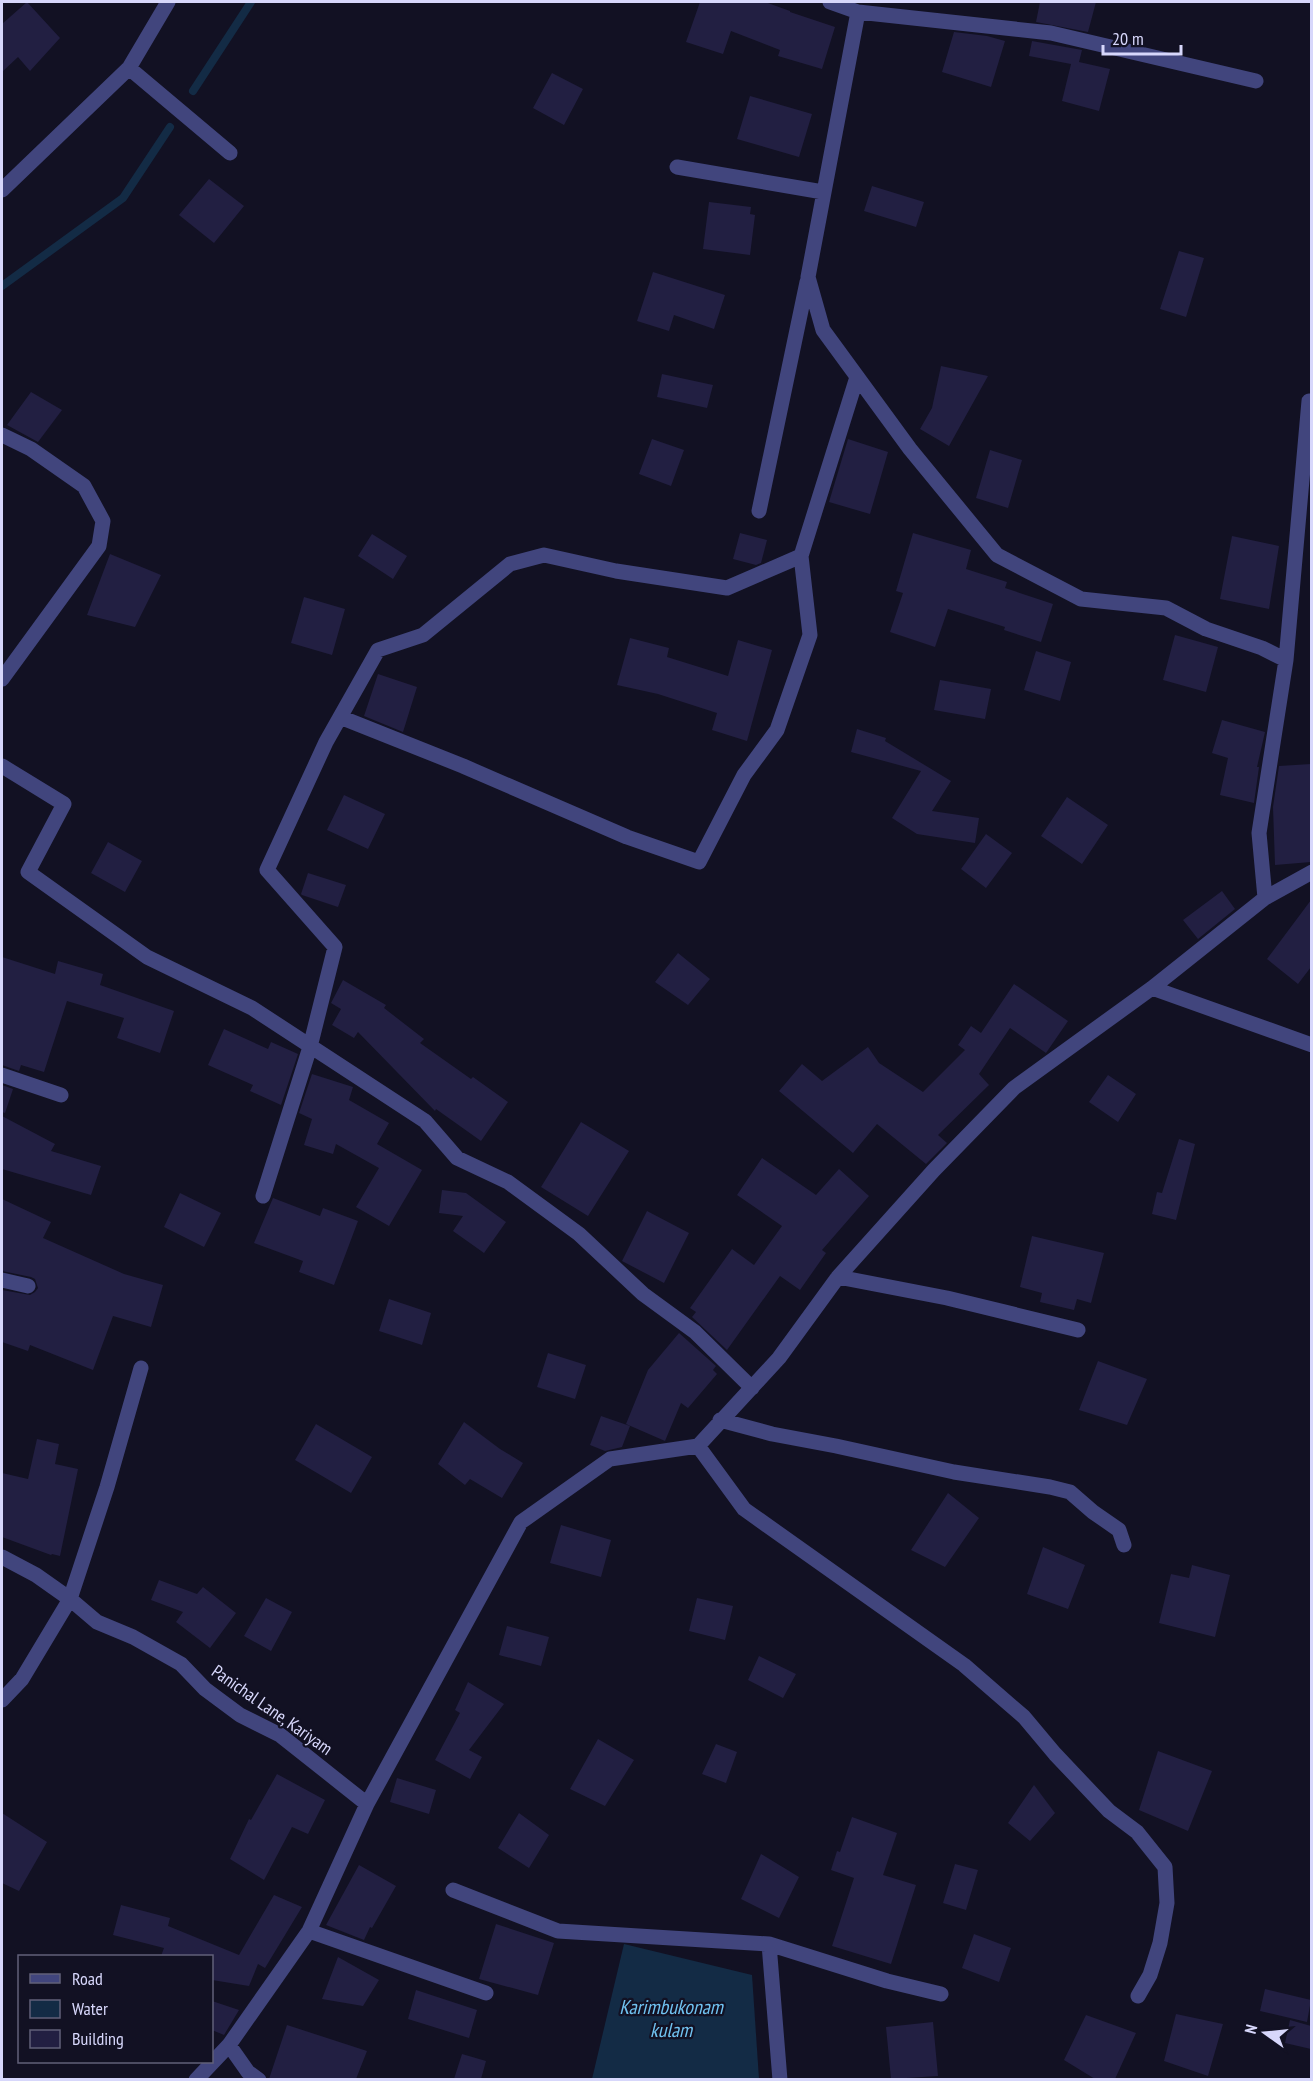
<svg xmlns="http://www.w3.org/2000/svg" width="1313" height="2081" font-family="'PT Sans Narrow',sans-serif">
<style>
.water{fill:#132b45}
.lines{fill:none;stroke-linecap:round;stroke-linejoin:round}
.stream{stroke:#132b45;stroke-width:8}
.building{fill:#221f42}
.minor{stroke:#41457d;stroke-width:15}
.labels{text-anchor:middle;stroke-width:4.5;stroke-linejoin:round;paint-order:stroke}
.street-label{font-size:18px;fill:#d7d7fb;stroke:#121123}
.water-label{font-size:20px;font-style:italic;fill:#70c2f0;stroke:#121123}
</style>
<rect width="100%" height="100%" fill="#121123"/>
<path class="water" d="M 624,1944 L 752,1975 L 759,2079 L 592,2079 Z"/>
<g class="lines">
<path class="stream" d="M 193,91 L 251,2
M 2,286 L 123,198 L 170,127"/>
</g>
<path class="building" d="M 27,2 L 60,38 L 30,71 L 18,57 L 2,72 L 2,24 Z
M 700,2 L 765,2 L 790,11 L 790,12 L 835,27 L 822,69 L 778,56 L 780,50 L 731,31 L 723,54 L 686,42 Z
M 1040,2 L 1096,2 L 1088,32 L 1036,22 Z
M 954,32 L 987,36 L 1005,41 L 991,87 L 942,72 Z
M 1032,41 L 1082,50 L 1079,62 L 1110,69 L 1099,111 L 1062,101 L 1071,64 L 1029,56 Z
M 552,73 L 583,89 L 564,125 L 533,108 Z
M 750,96 L 812,114 L 799,157 L 737,139 Z
M 209,179 L 244,206 L 214,243 L 179,215 Z
M 872,186 L 924,202 L 916,227 L 864,211 Z
M 709,202 L 751,207 L 750,214 L 755,215 L 750,255 L 703,249 Z
M 1179,251 L 1204,258 L 1186,317 L 1160,309 Z
M 653,272 L 725,295 L 714,329 L 674,315 L 669,331 L 637,321 Z
M 941,366 L 988,376 L 949,446 L 920,429 L 932,408 Z
M 662,374 L 713,385 L 707,408 L 657,397 Z
M 31,392 L 62,410 L 38,442 L 7,425 Z
M 652,439 L 684,450 L 671,486 L 639,474 Z
M 848,439 L 888,452 L 870,514 L 829,502 Z
M 990,450 L 1022,460 L 1008,508 L 976,498 Z
M 740,533 L 767,540 L 761,563 L 756,565 L 733,559 Z
M 913,533 L 971,550 L 966,569 L 1007,582 L 1005,588 L 1053,604 L 1041,642 L 1004,630 L 1005,627 L 948,609 L 935,647 L 890,632 L 903,593 L 896,591 Z
M 372,534 L 407,556 L 393,579 L 358,556 Z
M 1232,536 L 1279,546 L 1269,609 L 1220,599 Z
M 110,554 L 161,575 L 135,627 L 87,615 Z
M 304,597 L 345,609 L 332,655 L 291,643 Z
M 1175,635 L 1218,647 L 1206,692 L 1163,680 Z
M 630,638 L 669,648 L 667,657 L 728,676 L 738,640 L 772,650 L 747,741 L 712,730 L 717,713 L 658,694 L 617,685 Z
M 1036,651 L 1071,662 L 1060,701 L 1024,690 Z
M 378,674 L 417,687 L 403,732 L 364,716 Z
M 940,680 L 991,689 L 985,719 L 934,710 Z
M 1222,720 L 1265,732 L 1257,767 L 1259,767 L 1254,803 L 1220,795 L 1228,758 L 1212,753 Z
M 857,729 L 886,738 L 885,741 L 951,781 L 932,811 L 979,818 L 975,843 L 917,834 L 892,818 L 921,771 L 851,752 Z
M 1311,764 L 1311,862 L 1275,865 L 1273,807 L 1279,766 Z
M 344,795 L 385,814 L 368,849 L 327,830 Z
M 1067,797 L 1108,825 L 1082,864 L 1041,836 Z
M 986,834 L 1012,853 L 986,888 L 961,869 Z
M 108,842 L 142,861 L 125,892 L 91,873 Z
M 308,873 L 346,885 L 338,907 L 302,895 L 301,894 Z
M 1222,891 L 1235,909 L 1198,939 L 1183,920 Z
M 1311,900 L 1311,967 L 1298,984 L 1267,959 Z
M 678,953 L 710,979 L 688,1005 L 655,982 Z
M 2,957 L 55,974 L 58,961 L 103,974 L 100,985 L 174,1011 L 160,1053 L 117,1038 L 124,1018 L 67,1001 L 44,1072 L 21,1065 L 19,1071 L 2,1065 Z
M 343,980 L 386,1005 L 384,1008 L 424,1039 L 420,1043 L 471,1079 L 473,1077 L 508,1102 L 481,1141 L 436,1109 L 435,1111 L 358,1032 L 354,1038 L 332,1025 L 341,1009 L 331,1003 Z
M 1014,984 L 1068,1021 L 1046,1053 L 1010,1028 L 979,1074 L 989,1085 L 938,1135 L 947,1143 L 926,1164 L 877,1124 L 853,1153 L 779,1091 L 802,1064 L 822,1081 L 868,1047 L 879,1063 L 923,1092 L 965,1050 L 958,1045 L 971,1026 L 981,1033 Z
M 224,1029 L 268,1049 L 271,1042 L 298,1054 L 281,1105 L 250,1091 L 253,1085 L 208,1065 Z
M 312,1074 L 353,1087 L 349,1100 L 389,1123 L 377,1144 L 422,1170 L 389,1226 L 356,1207 L 379,1168 L 336,1144 L 333,1154 L 304,1145 L 312,1119 L 299,1113 Z
M 1108,1075 L 1136,1094 L 1118,1122 L 1089,1102 Z
M 2,1085 L 13,1089 L 5,1113 L 2,1112 Z
M 2,1116 L 55,1144 L 51,1151 L 101,1166 L 91,1195 L 2,1169 Z
M 581,1122 L 629,1151 L 588,1216 L 541,1187 Z
M 1179,1139 L 1195,1144 L 1176,1220 L 1152,1214 L 1157,1192 L 1162,1193 Z
M 762,1158 L 816,1195 L 839,1169 L 869,1196 L 822,1250 L 826,1253 L 800,1290 L 780,1276 L 727,1350 L 692,1317 L 696,1312 L 690,1308 L 732,1249 L 754,1265 L 782,1226 L 737,1195 Z
M 442,1190 L 466,1193 L 506,1222 L 484,1253 L 453,1231 L 463,1216 L 439,1213 Z
M 180,1193 L 221,1213 L 204,1247 L 164,1227 Z
M 273,1198 L 320,1216 L 323,1208 L 358,1221 L 334,1285 L 299,1272 L 303,1261 L 254,1243 Z
M 2,1199 L 51,1222 L 43,1238 L 124,1274 L 163,1285 L 151,1327 L 113,1316 L 93,1370 L 30,1345 L 28,1351 L 2,1342 L 2,1290 L 30,1295 L 35,1292 L 38,1288 L 35,1279 L 31,1277 L 2,1271 Z
M 647,1211 L 689,1233 L 664,1283 L 622,1261 Z
M 1032,1236 L 1104,1253 L 1091,1303 L 1077,1299 L 1074,1310 L 1040,1302 L 1042,1293 L 1020,1287 Z
M 389,1299 L 431,1313 L 422,1345 L 379,1331 Z
M 679,1333 L 716,1366 L 713,1370 L 717,1374 L 688,1408 L 681,1403 L 665,1441 L 626,1424 L 648,1370 Z
M 548,1353 L 586,1365 L 575,1399 L 537,1387 Z
M 1098,1361 L 1147,1379 L 1127,1425 L 1079,1410 Z
M 601,1416 L 630,1426 L 622,1447 L 605,1451 L 590,1445 Z
M 464,1422 L 500,1449 L 523,1463 L 502,1498 L 470,1479 L 465,1485 L 438,1464 Z
M 316,1424 L 372,1457 L 351,1493 L 295,1460 Z
M 37,1439 L 59,1444 L 55,1464 L 78,1469 L 60,1556 L 52,1554 L 51,1555 L 2,1537 L 2,1473 L 28,1479 Z
M 948,1493 L 979,1518 L 945,1567 L 911,1550 Z
M 561,1525 L 611,1540 L 601,1577 L 550,1563 Z
M 1043,1547 L 1085,1565 L 1068,1609 L 1027,1594 Z
M 1192,1565 L 1230,1575 L 1215,1637 L 1159,1623 L 1171,1574 L 1189,1578 Z
M 159,1580 L 197,1594 L 203,1587 L 236,1613 L 210,1648 L 176,1622 L 183,1612 L 151,1600 Z
M 266,1598 L 292,1612 L 271,1651 L 244,1636 Z
M 697,1598 L 733,1606 L 725,1640 L 689,1631 Z
M 507,1626 L 549,1637 L 541,1666 L 499,1655 Z
M 759,1656 L 796,1674 L 783,1698 L 748,1680 Z
M 468,1682 L 504,1704 L 469,1750 L 482,1757 L 470,1779 L 435,1760 L 460,1713 L 455,1710 Z
M 598,1739 L 634,1760 L 605,1806 L 570,1789 Z
M 716,1744 L 737,1752 L 726,1783 L 702,1774 Z
M 1158,1751 L 1212,1771 L 1188,1831 L 1139,1810 Z
M 277,1774 L 325,1800 L 308,1834 L 292,1827 L 264,1880 L 230,1859 L 249,1819 L 251,1820 Z
M 397,1778 L 436,1790 L 429,1814 L 390,1802 Z
M 1034,1785 L 1055,1813 L 1030,1841 L 1008,1823 Z
M 2,1813 L 47,1842 L 19,1891 L 2,1883 Z
M 519,1813 L 549,1835 L 529,1868 L 498,1848 Z
M 852,1817 L 897,1833 L 883,1875 L 916,1885 L 891,1964 L 832,1946 L 854,1878 L 831,1870 L 837,1851 L 840,1852 Z
M 761,1854 L 799,1877 L 779,1918 L 741,1899 Z
M 955,1864 L 978,1870 L 966,1910 L 943,1903 Z
M 359,1865 L 396,1886 L 372,1928 L 370,1927 L 364,1940 L 326,1925 Z
M 274,1895 L 302,1907 L 265,1968 L 258,1964 L 249,1986 L 212,1980 L 212,1956 L 161,1956 L 164,1948 L 113,1935 L 121,1905 L 170,1918 L 168,1926 L 239,1955 Z
M 496,1924 L 554,1943 L 538,1995 L 479,1979 Z
M 974,1934 L 1011,1948 L 999,1982 L 962,1968 Z
M 338,1957 L 379,1980 L 363,2006 L 322,1999 Z
M 1265,1989 L 1311,2000 L 1307,2022 L 1260,2011 Z
M 416,1990 L 477,2010 L 469,2038 L 408,2019 Z
M 212,2001 L 239,2010 L 224,2035 L 212,2030 Z
M 1176,2014 L 1223,2024 L 1208,2076 L 1164,2061 Z
M 1086,2015 L 1136,2033 L 1115,2079 L 1095,2079 L 1064,2060 Z
M 1290,2020 L 1311,2026 L 1311,2049 L 1285,2043 Z
M 933,2022 L 938,2076 L 891,2079 L 886,2027 Z
M 287,2025 L 367,2051 L 356,2079 L 269,2079 Z
M 462,2054 L 486,2061 L 481,2079 L 454,2079 Z"/>
<g class="lines">
<path class="minor" d="M 830,2 L 858,12 L 1051,33 L 1256,81
M 858,12 L 808,277 L 823,330 L 910,449 L 997,555 L 1081,599 L 1166,608 L 1206,629 L 1262,648 L 1286,660
M 129,68 L 230,153
M 677,167 L 823,192
M 2,190 L 129,68 L 168,2
M 2,435 L 31,449 L 84,486 L 103,521 L 99,546 L 2,679
M 759,511 L 807,282
M 340,717 L 463,766 L 627,837 L 699,862 L 744,775 L 777,730 L 810,635 L 801,556
M 2,766 L 64,804 L 28,872 L 147,957 L 252,1008 L 425,1121 L 457,1158 L 508,1182 L 579,1234 L 643,1294 L 695,1332 L 752,1388
M 1265,898 L 1259,833 L 1286,660 L 1309,401
M 1152,988 L 1312,1045
M 2,1075 L 61,1095
M 263,1196 L 310,1047 L 335,947 L 267,870 L 326,742 L 378,650 L 423,635 L 510,564 L 544,555 L 616,571 L 727,588 L 801,556 L 857,377
M 838,1277 L 947,1298 L 1078,1330
M 2,1280 L 28,1286
M 720,1420 L 772,1434 L 836,1446 L 954,1472 L 1050,1487 L 1070,1492 L 1093,1512 L 1119,1530 L 1124,1545
M 698,1446 L 744,1509 L 964,1665 L 1024,1717 L 1055,1754 L 1109,1811 L 1137,1832 L 1165,1867 L 1167,1903 L 1160,1943 L 1150,1975 L 1138,1996
M 2,1557 L 36,1575 L 70,1599 L 97,1622 L 133,1637 L 181,1664 L 205,1689 L 240,1715 L 280,1735 L 367,1804
M 2,1700 L 22,1679 L 70,1599 L 107,1487 L 141,1368
M 453,1890 L 558,1931 L 769,1944 L 887,1981 L 941,1994
M 309,1931 L 486,1993
M 769,1944 L 780,2080
M 229,2045 L 248,2072 L 259,2080
M 196,2080 L 229,2045 L 309,1931 L 367,1804 L 521,1522 L 610,1459 L 698,1446 L 779,1358 L 838,1277 L 934,1170 L 1014,1088 L 1152,988 L 1265,898 L 1312,872"/>
</g>
<g class="labels">
<g class="street-label">
<text transform="translate(272 1710) rotate(35)" y="6">Panichal Lane, Kariyam</text>
</g>
<g class="water-label">
<text x="671" y="2014">Karimbukonam<tspan x="671" dy="23">kulam</tspan></text>
</g>
</g>
<rect width="1313" height="2081" fill="none" stroke="#d7d7fb" stroke-width="6"/>
<rect x="18" y="1955" width="195" height="108" fill="#121123" stroke="#616079" stroke-width="1.5"/>
<rect x="30" y="1974" width="30" height="9" fill="#41457d" stroke="#616079" stroke-width="1.5"/>
<text x="72" y="1985" font-size="18" fill="#d7d7fb">Road</text>
<rect x="30" y="2000" width="30" height="18" fill="#132b45" stroke="#616079" stroke-width="1.5"/>
<text x="72" y="2015" font-size="18" fill="#d7d7fb">Water</text>
<rect x="30" y="2030" width="30" height="18" fill="#221f42" stroke="#616079" stroke-width="1.5"/>
<text x="72" y="2045" font-size="18" fill="#d7d7fb">Building</text>
<g transform="translate(1265 2033) rotate(285)" stroke="#121123" stroke-width="4.5" paint-order="stroke">
<path d="M0-4.5L10 22L0 15L-10 22Z" fill="#d7d7fb"/>
<text y="-9" font-size="16" font-weight="bold" text-anchor="middle" fill="#d7d7fb">N</text>
</g>
<path d="M1103 45v9h78v-9" fill="none" stroke="#d7d7fb" stroke-width="3"/>
<text x="1112" y="45" font-size="18" fill="#d7d7fb" stroke="#121123" stroke-width="4.5" paint-order="stroke">20 m</text>
</svg>
